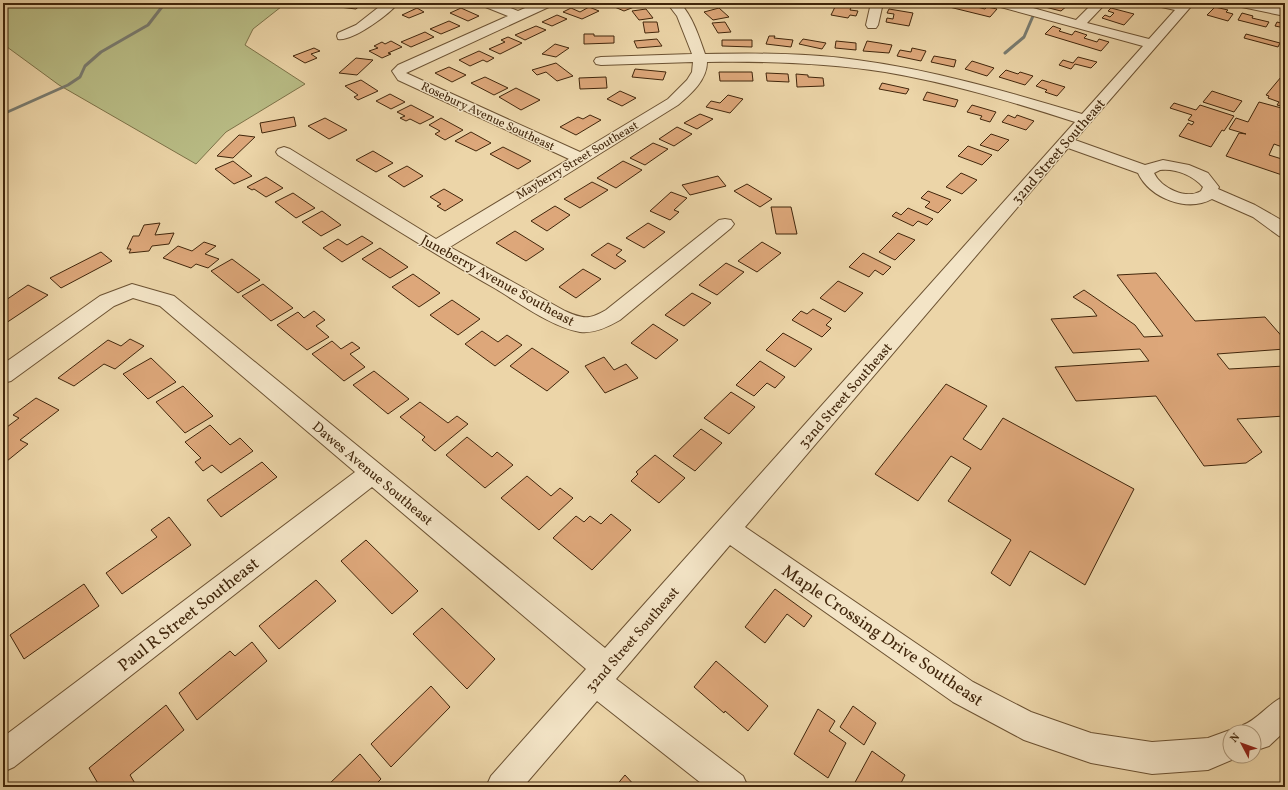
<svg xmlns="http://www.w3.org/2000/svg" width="1288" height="790" font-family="Vollkorn,serif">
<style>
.green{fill:#b9bd86;stroke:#7d7248}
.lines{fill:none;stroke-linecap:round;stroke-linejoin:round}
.stream{stroke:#797c71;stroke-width:3}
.building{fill:#dda77a;stroke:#41260b}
.minor-casing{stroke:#6c5232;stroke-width:2}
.minor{fill:#f3e4c6;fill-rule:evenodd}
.labels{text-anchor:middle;stroke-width:3;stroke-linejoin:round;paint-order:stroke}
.far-street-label{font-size:12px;fill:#41260b;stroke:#f3e4c6}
.street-label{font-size:14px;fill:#41260b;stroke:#f3e4c6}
.near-street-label{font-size:17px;fill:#41260b;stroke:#f3e4c6}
</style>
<rect width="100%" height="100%" fill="#ecd5a8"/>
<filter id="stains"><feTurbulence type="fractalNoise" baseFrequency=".005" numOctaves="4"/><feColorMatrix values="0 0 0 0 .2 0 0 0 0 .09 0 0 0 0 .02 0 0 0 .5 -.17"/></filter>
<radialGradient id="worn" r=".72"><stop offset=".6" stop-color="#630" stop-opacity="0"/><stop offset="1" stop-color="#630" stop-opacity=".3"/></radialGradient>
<path class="green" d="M 3,3 L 286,3 L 253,29 L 245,45 L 305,84 L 226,132 L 196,164 L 59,85 L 3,44 Z"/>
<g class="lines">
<path class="stream" d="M 1036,10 L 1040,3
M 1005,53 L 1024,37 L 1033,16
M 3,114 L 68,85 L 80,77 L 85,66 L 101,52 L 148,25 L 165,3"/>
</g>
<path class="building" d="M 344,3 L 357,3 L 362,4 L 356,9 L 339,7 Z
M 614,3 L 630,3 L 628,4 L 634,7 L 624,11 L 610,5 Z
M 700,3 L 721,3 L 706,7 Z
M 837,3 L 860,3 L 859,6 L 852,5 L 850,10 L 858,11 L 856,16 L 850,15 L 848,18 L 831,15 Z
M 897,3 L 914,3 L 911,7 L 896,4 Z
M 938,3 L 976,3 L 973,6 L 985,9 L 987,7 L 997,9 L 990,17 L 937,4 Z
M 1049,3 L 1081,3 L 1077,7 L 1068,5 L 1061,11 L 1045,7 Z
M 589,7 L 599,11 L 582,19 L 563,12 L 571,8 L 580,12 Z
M 1215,7 L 1228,10 L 1226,12 L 1233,14 L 1228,21 L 1207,15 Z
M 417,8 L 424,12 L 409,18 L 402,15 Z
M 461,8 L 479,16 L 468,21 L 450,13 Z
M 719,8 L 729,17 L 713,20 L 704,12 Z
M 1111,8 L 1134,14 L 1124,25 L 1102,18 L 1105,15 L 1110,17 L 1114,13 L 1108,11 Z
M 646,9 L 653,18 L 639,20 L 632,11 Z
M 889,9 L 913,13 L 909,26 L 886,22 L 887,18 L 893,19 L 894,14 L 887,13 Z
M 1242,13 L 1253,16 L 1252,18 L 1269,22 L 1266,27 L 1238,20 Z
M 557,15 L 567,19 L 552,26 L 542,22 Z
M 449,21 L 460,26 L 441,34 L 430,29 Z
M 643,22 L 657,22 L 659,32 L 645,33 Z
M 725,22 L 731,32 L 718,33 L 712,23 Z
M 1277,22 L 1285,24 L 1285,28 L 1275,26 Z
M 536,26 L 546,30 L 525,40 L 515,35 Z
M 1053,26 L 1061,29 L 1059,31 L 1072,35 L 1075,31 L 1087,35 L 1084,38 L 1097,42 L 1099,39 L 1109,42 L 1101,51 L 1045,34 Z
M 425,32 L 434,37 L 411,47 L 401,42 Z
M 584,34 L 594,34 L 594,36 L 614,36 L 614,43 L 584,44 Z
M 1246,34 L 1280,43 L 1278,47 L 1244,38 Z
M 769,36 L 775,36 L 774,38 L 793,40 L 791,47 L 766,44 Z
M 508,37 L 522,43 L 500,54 L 489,49 L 505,42 L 501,40 Z
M 657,39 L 662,46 L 637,48 L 634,41 Z
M 803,39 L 826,43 L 822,49 L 799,44 Z
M 722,40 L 752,40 L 752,47 L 722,46 Z
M 391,41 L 402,47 L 388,53 L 391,54 L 382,58 L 369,51 L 378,48 L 374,46 L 382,42 L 385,44 Z
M 836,41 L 856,43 L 856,50 L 835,48 Z
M 867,41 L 892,45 L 889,53 L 863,51 Z
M 555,44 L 569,48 L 556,57 L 542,54 Z
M 314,48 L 320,51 L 311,54 L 317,58 L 305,63 L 293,56 Z
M 912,48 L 926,51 L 921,61 L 897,56 L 900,50 L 911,52 Z
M 479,51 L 494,58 L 487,62 L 483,60 L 470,66 L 459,60 Z
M 934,56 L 956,60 L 954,67 L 931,62 Z
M 1078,57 L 1097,62 L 1091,68 L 1075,64 L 1071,69 L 1059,65 L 1063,60 L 1073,63 Z
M 356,58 L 373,60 L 357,75 L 339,73 Z
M 972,61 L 994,68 L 987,76 L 965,69 Z
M 556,63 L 573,76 L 557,81 L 546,72 L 537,75 L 532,70 Z
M 449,67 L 466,75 L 452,82 L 435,73 Z
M 635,69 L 666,72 L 663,80 L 632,77 Z
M 1006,70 L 1018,74 L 1020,72 L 1033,76 L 1025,85 L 999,77 Z
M 719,72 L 752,72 L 753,81 L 720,81 Z
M 766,73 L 788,74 L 789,82 L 767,81 Z
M 796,74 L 808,75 L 808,77 L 823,78 L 824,86 L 797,87 Z
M 485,77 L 508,88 L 494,95 L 471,83 Z
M 606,77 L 607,88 L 580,89 L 579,78 Z
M 1281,77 L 1285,78 L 1285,107 L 1277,105 L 1279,102 L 1268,98 L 1269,96 L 1266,95 Z
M 361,80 L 378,91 L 358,100 L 354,97 L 358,95 L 345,86 Z
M 1042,80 L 1065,87 L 1057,96 L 1045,92 L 1047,90 L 1036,86 Z
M 882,83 L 909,89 L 906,94 L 879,89 Z
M 516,88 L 540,100 L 521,110 L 499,97 Z
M 620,91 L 636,98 L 622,106 L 607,99 Z
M 1212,91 L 1242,101 L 1234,112 L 1203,102 Z
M 927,92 L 958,100 L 955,107 L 923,100 Z
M 390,94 L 405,102 L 391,109 L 376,101 Z
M 728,95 L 743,99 L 730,113 L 706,107 L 711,101 L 720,103 Z
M 1259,102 L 1285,109 L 1285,125 L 1281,132 L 1285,133 L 1285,148 L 1274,144 L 1269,155 L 1285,160 L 1285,176 L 1226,156 L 1239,133 L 1246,134 L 1229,129 L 1236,118 L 1248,122 Z
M 1174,103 L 1196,110 L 1200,105 L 1234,116 L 1224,131 L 1222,130 L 1211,147 L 1179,136 L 1188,123 L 1192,125 L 1194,122 L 1188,120 L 1192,115 L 1170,108 Z
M 411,105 L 434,117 L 420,124 L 410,119 L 406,121 L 400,118 L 405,116 L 397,112 Z
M 972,105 L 996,112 L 990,122 L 980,119 L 982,116 L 967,112 Z
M 700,114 L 713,119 L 697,129 L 684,123 Z
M 590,115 L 601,120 L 576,135 L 560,127 L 578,117 L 583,119 Z
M 1008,115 L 1015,118 L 1017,115 L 1034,121 L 1026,130 L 1002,122 Z
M 294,117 L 296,126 L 262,133 L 260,123 Z
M 325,118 L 347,130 L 329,139 L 308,126 Z
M 441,118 L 463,130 L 445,140 L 435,134 L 440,131 L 429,125 Z
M 677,127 L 692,134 L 674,146 L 659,139 Z
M 471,132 L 491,143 L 476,151 L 455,141 Z
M 991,134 L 1009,140 L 998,151 L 980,145 Z
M 239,135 L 255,137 L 233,158 L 217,156 Z
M 653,143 L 668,149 L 645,165 L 630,158 Z
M 968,146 L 992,155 L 982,165 L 958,156 Z
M 503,147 L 531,161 L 518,169 L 490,154 Z
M 373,151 L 393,163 L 376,172 L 356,160 Z
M 233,161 L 252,176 L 234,184 L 215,169 Z
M 623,161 L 642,170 L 616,188 L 597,178 Z
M 407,166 L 423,176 L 404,187 L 388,176 Z
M 961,173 L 977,180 L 962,194 L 946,187 Z
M 718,176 L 726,186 L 690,195 L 682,185 Z
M 266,177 L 283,188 L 266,197 L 254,189 L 252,190 L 247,187 Z
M 592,182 L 608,190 L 580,208 L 564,199 Z
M 747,184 L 772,199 L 760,207 L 734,191 Z
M 444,189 L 463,200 L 445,211 L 437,206 L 441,204 L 430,197 Z
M 928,191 L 951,200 L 938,213 L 925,207 L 930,202 L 921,198 Z
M 671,192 L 687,198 L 674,210 L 679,212 L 670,220 L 650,211 Z
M 293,193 L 315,208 L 296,218 L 275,202 Z
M 555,206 L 570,215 L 547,231 L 531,221 Z
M 771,207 L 791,207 L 797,234 L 776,234 Z
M 908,208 L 933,219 L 927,225 L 918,221 L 913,226 L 892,216 L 896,212 L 901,215 Z
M 322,211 L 341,225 L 321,236 L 302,222 Z
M 160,223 L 155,235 L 174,233 L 169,244 L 152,246 L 149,251 L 129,253 L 131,249 L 127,249 L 133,236 L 139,236 L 144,225 Z
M 648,223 L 665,232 L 644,248 L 626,238 Z
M 515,231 L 544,249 L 526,261 L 496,243 Z
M 898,233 L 915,240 L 895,260 L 879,252 Z
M 362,236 L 373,243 L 342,262 L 323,248 L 338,239 L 347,245 Z
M 204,242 L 216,246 L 205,254 L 219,259 L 208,268 L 196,264 L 191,268 L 163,258 L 178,246 L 192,251 Z
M 762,242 L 781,253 L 757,272 L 738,261 Z
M 608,243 L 622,250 L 616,255 L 626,261 L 615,269 L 591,255 Z
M 380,248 L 408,267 L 390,278 L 362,259 Z
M 101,252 L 112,261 L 61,288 L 50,278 Z
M 863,253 L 891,267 L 883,275 L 875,270 L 869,277 L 849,267 Z
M 232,259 L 260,280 L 238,293 L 211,271 Z
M 726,263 L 744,272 L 717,295 L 699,285 Z
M 583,269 L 601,279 L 576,298 L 559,287 Z
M 1156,273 L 1195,321 L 1265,317 L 1285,340 L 1285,349 L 1217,354 L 1229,369 L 1285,366 L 1285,416 L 1237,419 L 1262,452 L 1246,463 L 1204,466 L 1156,396 L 1076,401 L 1055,367 L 1149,361 L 1140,349 L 1073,353 L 1051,319 L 1097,316 L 1092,309 L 1073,297 L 1084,290 L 1135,325 L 1144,337 L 1163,336 L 1117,275 Z
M 413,274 L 440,293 L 419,307 L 392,287 Z
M 838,281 L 863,293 L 845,312 L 820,298 Z
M 263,284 L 293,308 L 271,321 L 242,296 Z
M 28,285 L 48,295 L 3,325 L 3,302 Z
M 692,293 L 711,303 L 684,326 L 665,315 Z
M 452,300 L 480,319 L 458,335 L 430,315 Z
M 813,309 L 832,319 L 826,325 L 831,328 L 822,337 L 792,320 L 801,311 L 807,314 Z
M 314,311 L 325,320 L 316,326 L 329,337 L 307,350 L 277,325 L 298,312 L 304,318 Z
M 653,324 L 678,340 L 656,359 L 631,343 Z
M 482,331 L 498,342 L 507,335 L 522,345 L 495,366 L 465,344 Z
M 783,333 L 812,349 L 795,367 L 766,350 Z
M 130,339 L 144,346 L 115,369 L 104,364 L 74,386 L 58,378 L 108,340 L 121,346 Z
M 332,341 L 341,349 L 352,342 L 360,348 L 350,354 L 365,367 L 344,381 L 312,354 Z
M 532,348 L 569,372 L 547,391 L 510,366 Z
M 604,357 L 614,370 L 626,364 L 638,378 L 605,393 L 585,366 Z
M 151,358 L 176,382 L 148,399 L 123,374 Z
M 760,361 L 785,377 L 775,388 L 767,383 L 754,396 L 736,385 Z
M 374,371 L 409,399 L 388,414 L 353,385 Z
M 946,384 L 987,406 L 963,439 L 981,450 L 1003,418 L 1134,489 L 1085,585 L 1030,551 L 1010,586 L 991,573 L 1011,540 L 948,501 L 971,468 L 951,456 L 918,501 L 875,474 Z
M 183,386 L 213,416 L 185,433 L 156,402 Z
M 731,392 L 755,407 L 729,434 L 704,418 Z
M 36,398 L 59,410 L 20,440 L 28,444 L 7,461 L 3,459 L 3,430 L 19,418 L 13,415 Z
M 420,402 L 448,423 L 457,416 L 468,424 L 435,451 L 422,440 L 425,437 L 400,417 Z
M 210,425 L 230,445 L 240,438 L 253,451 L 221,473 L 212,465 L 203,471 L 195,462 L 201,458 L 185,442 Z
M 701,429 L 722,443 L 695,471 L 673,456 Z
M 467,437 L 492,457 L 497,452 L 513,465 L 485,488 L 446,455 Z
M 655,455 L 685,478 L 659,503 L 631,481 L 638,474 L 636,472 Z
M 262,462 L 277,477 L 221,517 L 207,500 Z
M 527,476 L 551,496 L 560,488 L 573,498 L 539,530 L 501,498 Z
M 611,514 L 631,530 L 592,570 L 553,538 L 576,516 L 584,522 L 590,516 L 601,524 Z
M 169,517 L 191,545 L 122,594 L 106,573 L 157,537 L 151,530 Z
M 366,540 L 418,591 L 392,614 L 341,561 Z
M 316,580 L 336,601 L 279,649 L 259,626 Z
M 84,584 L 99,606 L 24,659 L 10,635 Z
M 775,589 L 812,616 L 804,627 L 787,614 L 765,643 L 745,627 Z
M 442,608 L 495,659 L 467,689 L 413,634 Z
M 252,642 L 267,661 L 197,720 L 179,693 L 230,651 L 235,656 Z
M 716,661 L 768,706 L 748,731 L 725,711 L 724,713 L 694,687 Z
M 431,686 L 450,707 L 391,767 L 371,744 Z
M 166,705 L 184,730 L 130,775 L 136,785 L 133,787 L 100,787 L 89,768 Z
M 853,706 L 876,723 L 864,745 L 840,727 Z
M 818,709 L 835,721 L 829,731 L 846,743 L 828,778 L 794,754 Z
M 872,751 L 905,775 L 899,787 L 853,786 Z
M 360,754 L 381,779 L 373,787 L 326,787 Z
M 625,775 L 636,787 L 615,787 Z"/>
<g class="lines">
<g class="minor-casing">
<path id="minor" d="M 384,3 L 398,3 C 390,14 352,42 338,39 L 337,36 L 338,33 L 356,25 Z
M 481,3 L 498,3 L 518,11 L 537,3 L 553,3 L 551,6 L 406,73 L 580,152 L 668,99 L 687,80 L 692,72 L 693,62 L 601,65 L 596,64 L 594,61 L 596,58 L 601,57 L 692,54 L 677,16 L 667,3 L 680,3 C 693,17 699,37 705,54 C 756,53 807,53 857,60 C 934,70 1008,92 1082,114 L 1143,46 L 997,6 L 995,3 L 1015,3 L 1076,20 L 1093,3 L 1106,3 L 1087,23 L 1149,39 L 1175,10 L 1157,6 L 1155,3 L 1194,3 L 1075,140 L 1145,165 L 1163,160 L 1189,165 L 1208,173 L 1219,187 L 1218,189 L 1255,205 L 1283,221 L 1285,223 L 1285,238 L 1279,236 L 1253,217 L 1212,199 C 1187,213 1150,198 1138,173 L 1068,148 L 745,527 L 973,682 L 1031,712 L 1091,733 L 1152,742 L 1208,738 L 1230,730 L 1236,732 L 1230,732 L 1230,756 L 1241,756 L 1208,770 L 1152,774 L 1091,763 L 1024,740 L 953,702 L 730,545 L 616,679 L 743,776 L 748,787 L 706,787 L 597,701 L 523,787 L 486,787 L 491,776 L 586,669 L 372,487 L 14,767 L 3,772 L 3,737 L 355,472 L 160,306 L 133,298 L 114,306 L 11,381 L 3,383 L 3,364 L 100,296 L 132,284 L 174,296 L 605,648 L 1075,122 C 1013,102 950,83 885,72 C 826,63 766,61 707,62 C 707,80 691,94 678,105 L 450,247 L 565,311 C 583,319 589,320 606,310 L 719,220 L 725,219 L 731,220 L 734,224 L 731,228 L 620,320 C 608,327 594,334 580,332 C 552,327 521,304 496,289 C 422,247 350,201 278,155 L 276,152 L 278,149 L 284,147 L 290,149 L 436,239 L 569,159 L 398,80 L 392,71 L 398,65 L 508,16 L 483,6 ZM 1160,170 C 1175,168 1193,175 1203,187 L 1201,191 C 1186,200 1161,188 1154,173 Z
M 871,3 L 883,3 L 878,25 L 876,28 L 868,28 L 866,25 Z
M 1235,3 L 1259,3 L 1285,8 L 1285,16 L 1237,6 Z
M 1285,696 L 1285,731 L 1269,746 L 1254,751 L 1254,732 L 1240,732 L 1243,725 C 1259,719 1268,703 1285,696 Z"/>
</g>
<use href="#minor" class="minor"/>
</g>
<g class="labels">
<g class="far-street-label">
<text transform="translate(488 116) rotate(25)" y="4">Rosebury Avenue Southeast</text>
<text transform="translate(577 160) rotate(-31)" y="4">Mayberry Street Southeast</text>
</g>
<g class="street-label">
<text transform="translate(1058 151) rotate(-49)" y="5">32nd Street Southeast</text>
<text transform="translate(498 280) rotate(29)" y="5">Juneberry Avenue Southeast</text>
<text transform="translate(845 395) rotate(-49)" y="5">32nd Street Southeast</text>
<text transform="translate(373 473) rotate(40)" y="5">Dawes Avenue Southeast</text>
<text transform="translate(632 639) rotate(-49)" y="5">32nd Street Southeast</text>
</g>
<g class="near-street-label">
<text transform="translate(188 614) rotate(-38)" y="6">Paul R Street Southeast</text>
<text transform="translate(883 635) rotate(34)" y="6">Maple Crossing Drive Southeast</text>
</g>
</g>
<rect width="1288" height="790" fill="none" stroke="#ecd5a8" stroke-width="16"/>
<rect x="4" y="4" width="1280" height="782" fill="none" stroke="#41260b" stroke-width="2"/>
<rect x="8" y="8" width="1272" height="774" fill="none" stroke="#41260b"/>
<g transform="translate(1242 744) rotate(311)"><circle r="19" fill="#f3e4c6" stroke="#ac987b"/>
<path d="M0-3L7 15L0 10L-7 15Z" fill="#8f2418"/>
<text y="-6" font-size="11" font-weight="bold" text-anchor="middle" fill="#41260b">N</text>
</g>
<rect width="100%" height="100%" filter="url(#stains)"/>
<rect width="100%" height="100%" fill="url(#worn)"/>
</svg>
